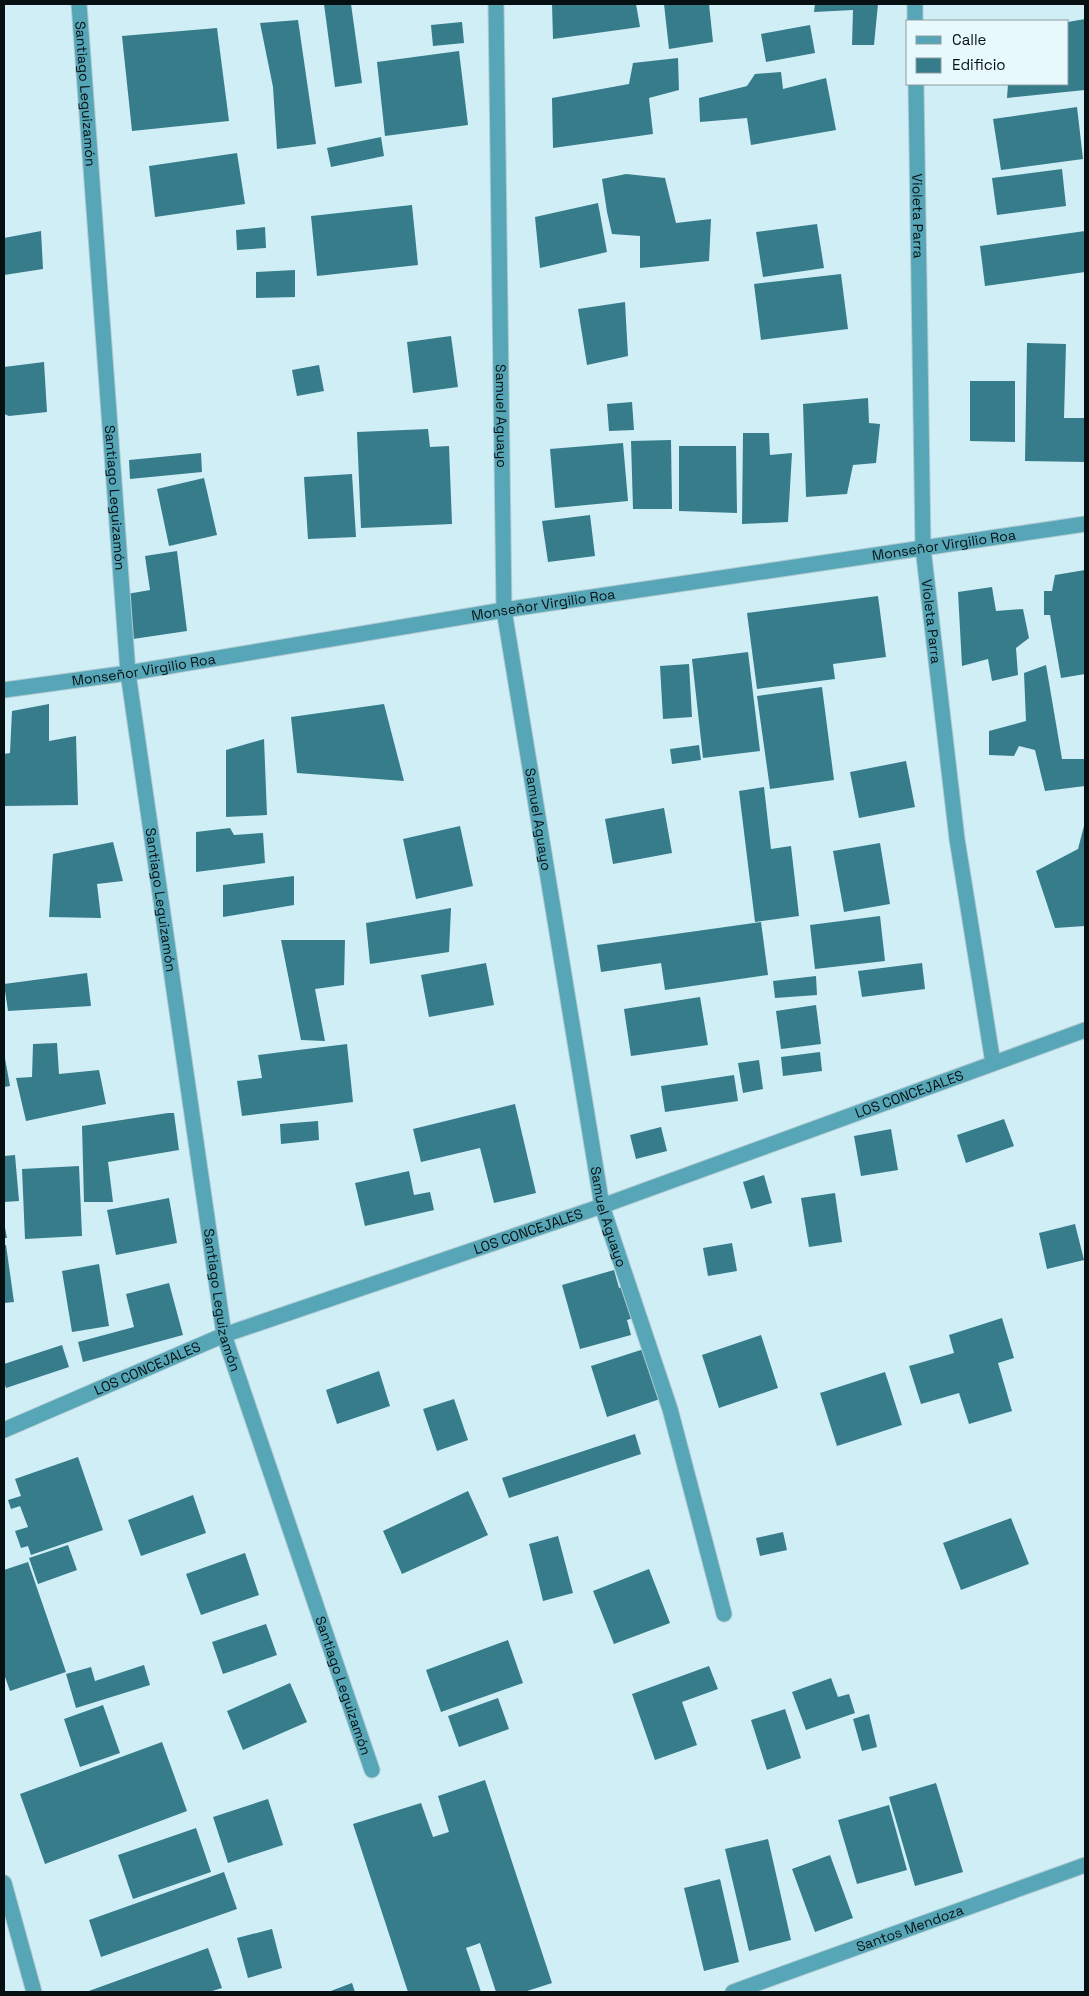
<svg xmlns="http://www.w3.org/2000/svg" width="1089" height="1996" font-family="'Space Grotesk',sans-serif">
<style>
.building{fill:#367c8b}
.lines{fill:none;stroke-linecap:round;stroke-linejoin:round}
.minor-casing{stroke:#b0cad1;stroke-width:17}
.minor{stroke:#57a6b7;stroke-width:15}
.labels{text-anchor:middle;stroke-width:4.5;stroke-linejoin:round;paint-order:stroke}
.street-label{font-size:14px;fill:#061012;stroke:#e7f9fd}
</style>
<rect width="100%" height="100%" fill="#d0eef5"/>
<path class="building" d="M 324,4 L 351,4 L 362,83 L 335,87 Z
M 552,4 L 636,4 L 640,27 L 553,39 Z
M 664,4 L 709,4 L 713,42 L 669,49 Z
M 815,4 L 878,4 L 874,45 L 852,45 L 853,10 L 814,12 Z
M 1085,19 L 1085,90 L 1007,98 L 1008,84 L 1068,84 L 1068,22 Z
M 298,20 L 316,144 L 277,149 L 273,87 L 260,23 Z
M 462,22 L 464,43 L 433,46 L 431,25 Z
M 810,25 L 815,53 L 766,62 L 761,34 Z
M 217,28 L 229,121 L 132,131 L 122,36 Z
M 459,51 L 468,125 L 385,136 L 377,62 Z
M 678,58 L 679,90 L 649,98 L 653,134 L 553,148 L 552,98 L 629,84 L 633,63 Z
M 781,72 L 783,89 L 826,78 L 836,130 L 751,145 L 747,118 L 700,122 L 699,98 L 747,86 L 755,74 Z
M 1077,107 L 1083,159 L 1001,170 L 993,119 Z
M 381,137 L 384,156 L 331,167 L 327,148 Z
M 237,153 L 245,204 L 155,217 L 149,166 Z
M 1062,169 L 1066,206 L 997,215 L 992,178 Z
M 626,174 L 665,178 L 676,223 L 711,219 L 709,261 L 640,268 L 640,236 L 612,234 L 607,212 L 602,179 Z
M 598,203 L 607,252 L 540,268 L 535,217 Z
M 412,205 L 418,265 L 317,276 L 311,216 Z
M 817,224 L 824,268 L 763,277 L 756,232 Z
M 265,227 L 266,248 L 237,250 L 236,230 Z
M 41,231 L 43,269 L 4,275 L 4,238 Z
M 1085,231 L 1085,272 L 985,286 L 980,246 Z
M 295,270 L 295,297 L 256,298 L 256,272 Z
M 841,274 L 848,329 L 761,340 L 754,284 Z
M 625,302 L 628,356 L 587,365 L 578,309 Z
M 451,336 L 458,387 L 413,393 L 407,342 Z
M 1027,343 L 1066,344 L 1064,418 L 1085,418 L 1085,462 L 1025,461 Z
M 44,362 L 47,412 L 9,416 L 4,414 L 4,367 Z
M 319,365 L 324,391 L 297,396 L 292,370 Z
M 970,381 L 1015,381 L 1015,442 L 970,441 Z
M 868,398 L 869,423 L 880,424 L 876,463 L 853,465 L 847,494 L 806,497 L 803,404 Z
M 632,402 L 634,430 L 609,431 L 607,404 Z
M 428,429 L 430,447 L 449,446 L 452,524 L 361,528 L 357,432 Z
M 743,433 L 769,433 L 770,455 L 792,453 L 788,522 L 742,524 Z
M 671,440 L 672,509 L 633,509 L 631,441 Z
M 623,443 L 628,501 L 555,508 L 550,449 Z
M 679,446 L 736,446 L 737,513 L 679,511 Z
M 201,453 L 202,472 L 130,479 L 129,460 Z
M 352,474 L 356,537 L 308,539 L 304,477 Z
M 204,478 L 217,535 L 169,546 L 157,489 Z
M 590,515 L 595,556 L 548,562 L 542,521 Z
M 177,551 L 187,631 L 133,639 L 127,594 L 150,590 L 145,556 Z
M 1085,570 L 1085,674 L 1061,678 L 1050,615 L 1044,615 L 1044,591 L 1052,591 L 1055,575 Z
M 992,587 L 996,611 L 1023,609 L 1029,638 L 1016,648 L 1018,675 L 992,681 L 988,659 L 962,666 L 958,592 Z
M 878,596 L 886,657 L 833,664 L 835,679 L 757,689 L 747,613 Z
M 748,652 L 760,751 L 703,758 L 692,659 Z
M 689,664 L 692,717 L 663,719 L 660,666 Z
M 1046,665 L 1062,759 L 1085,759 L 1085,786 L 1045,791 L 1035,750 L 1019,746 L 1014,756 L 989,755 L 989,731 L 1026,721 L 1024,673 Z
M 822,687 L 834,780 L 770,789 L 757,696 Z
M 49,704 L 49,741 L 76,736 L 78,805 L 4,806 L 4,754 L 10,753 L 12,711 Z
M 384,704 L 404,781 L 297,773 L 291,717 Z
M 264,739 L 267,815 L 226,817 L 226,750 Z
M 699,745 L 701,760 L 672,764 L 670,749 Z
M 906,761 L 915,807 L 859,818 L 850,772 Z
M 764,787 L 771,849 L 791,846 L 799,916 L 755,922 L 739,791 Z
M 664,808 L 672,853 L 613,864 L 605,819 Z
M 1085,822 L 1085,926 L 1055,928 L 1036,871 L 1078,849 Z
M 460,826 L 473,886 L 416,899 L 403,839 Z
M 230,828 L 234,835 L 263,833 L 265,863 L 196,872 L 196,832 Z
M 113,842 L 123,881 L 97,884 L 101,918 L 49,917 L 53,854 Z
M 880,843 L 890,904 L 844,912 L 833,851 Z
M 294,876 L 294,905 L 223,917 L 223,885 Z
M 451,908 L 449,952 L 370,964 L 366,923 Z
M 880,916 L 885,961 L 815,969 L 810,925 Z
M 761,922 L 768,975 L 665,990 L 661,963 L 601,972 L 597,945 Z
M 281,940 L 345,940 L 344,985 L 315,989 L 325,1041 L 301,1040 Z
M 486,963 L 494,1005 L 429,1017 L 421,975 Z
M 922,963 L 925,989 L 862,997 L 858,971 Z
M 87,973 L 91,1006 L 8,1011 L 4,984 Z
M 816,976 L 817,995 L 775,998 L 773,981 Z
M 700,997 L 708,1045 L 631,1056 L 624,1009 Z
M 816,1005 L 821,1044 L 781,1049 L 776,1011 Z
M 57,1043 L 59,1074 L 99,1070 L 106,1104 L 26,1121 L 16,1078 L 32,1077 L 33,1044 Z
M 347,1044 L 353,1102 L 242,1116 L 237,1081 L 262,1078 L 258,1055 Z
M 820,1052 L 822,1071 L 783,1076 L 781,1057 Z
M 4,1053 L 10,1086 L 4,1087 Z
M 759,1060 L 763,1089 L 743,1093 L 738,1063 Z
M 734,1075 L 738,1101 L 665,1112 L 661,1086 Z
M 515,1104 L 536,1193 L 494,1203 L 480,1148 L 421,1162 L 413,1129 Z
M 168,1113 L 174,1113 L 179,1150 L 108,1162 L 113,1202 L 84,1202 L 82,1126 Z
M 1004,1119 L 1014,1146 L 966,1163 L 957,1135 Z
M 318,1121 L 319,1140 L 281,1144 L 280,1124 Z
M 661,1127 L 667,1151 L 636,1159 L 630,1135 Z
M 891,1129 L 898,1170 L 861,1176 L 854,1136 Z
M 15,1155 L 19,1201 L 4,1202 L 4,1156 Z
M 79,1166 L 82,1236 L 25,1239 L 22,1169 Z
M 409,1171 L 414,1195 L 430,1192 L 434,1210 L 365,1226 L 355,1183 Z
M 764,1175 L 772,1203 L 751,1209 L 743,1182 Z
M 835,1193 L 842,1242 L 809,1247 L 801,1198 Z
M 169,1198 L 177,1243 L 116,1255 L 107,1210 Z
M 4,1223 L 7,1238 L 4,1238 Z
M 1075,1224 L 1084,1260 L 1047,1269 L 1039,1233 Z
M 732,1243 L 737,1271 L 708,1276 L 703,1248 Z
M 4,1245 L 6,1245 L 14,1302 L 4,1303 Z
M 99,1264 L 109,1326 L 72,1332 L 62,1271 Z
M 614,1270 L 619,1288 L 627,1285 L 636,1317 L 627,1320 L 631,1335 L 580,1349 L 562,1285 Z
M 169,1283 L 183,1335 L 83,1362 L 78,1342 L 134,1327 L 126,1294 Z
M 1002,1318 L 1014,1358 L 998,1363 L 1012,1411 L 969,1424 L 959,1393 L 921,1404 L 909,1366 L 954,1353 L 949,1335 Z
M 761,1335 L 778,1388 L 719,1408 L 702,1355 Z
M 62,1345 L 69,1367 L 6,1388 L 4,1381 L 4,1364 Z
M 644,1349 L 660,1399 L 607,1417 L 591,1366 Z
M 379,1371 L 390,1406 L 337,1424 L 326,1390 Z
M 885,1372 L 902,1425 L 837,1446 L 820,1393 Z
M 454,1399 L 468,1440 L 437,1451 L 423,1409 Z
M 635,1434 L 641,1454 L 509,1498 L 502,1478 Z
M 78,1457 L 103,1530 L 31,1555 L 28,1546 L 21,1548 L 15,1531 L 28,1527 L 20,1506 L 11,1509 L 8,1500 L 21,1496 L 15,1479 Z
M 468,1491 L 488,1535 L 402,1574 L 383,1531 Z
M 193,1495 L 206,1533 L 141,1556 L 128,1520 Z
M 1011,1518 L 1029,1564 L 961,1590 L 943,1543 Z
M 783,1532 L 787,1550 L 760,1556 L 756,1538 Z
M 558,1536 L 573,1593 L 543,1601 L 529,1544 Z
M 68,1545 L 77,1570 L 38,1584 L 29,1558 Z
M 245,1553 L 259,1595 L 201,1615 L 186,1574 Z
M 28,1562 L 66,1672 L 10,1691 L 4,1674 L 4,1570 Z
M 649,1569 L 670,1623 L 614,1644 L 593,1591 Z
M 266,1624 L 277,1655 L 223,1674 L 212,1642 Z
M 508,1640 L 523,1683 L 441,1712 L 426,1670 Z
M 144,1665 L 150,1685 L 76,1708 L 66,1674 L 91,1667 L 95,1681 Z
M 709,1666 L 718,1689 L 682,1702 L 697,1745 L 655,1760 L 632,1694 Z
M 831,1678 L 838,1697 L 849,1694 L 855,1713 L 806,1730 L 792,1692 Z
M 290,1683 L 307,1722 L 243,1750 L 227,1711 Z
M 498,1698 L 509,1729 L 459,1747 L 448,1716 Z
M 103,1705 L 120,1753 L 80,1767 L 64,1719 Z
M 785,1709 L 801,1758 L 767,1770 L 751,1720 Z
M 869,1714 L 877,1747 L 862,1751 L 853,1719 Z
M 162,1742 L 187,1811 L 45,1864 L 20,1794 Z
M 485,1780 L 552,1983 L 524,1992 L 496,1992 L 480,1943 L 466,1948 L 481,1992 L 408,1992 L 353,1824 L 421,1803 L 433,1837 L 449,1832 L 438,1796 Z
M 936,1783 L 963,1872 L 915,1886 L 889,1797 Z
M 268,1799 L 283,1845 L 228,1863 L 213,1817 Z
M 889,1805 L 907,1870 L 857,1884 L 838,1820 Z
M 196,1828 L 211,1872 L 133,1899 L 118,1855 Z
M 768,1839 L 791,1940 L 749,1951 L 725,1849 Z
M 830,1855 L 853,1918 L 815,1932 L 792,1869 Z
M 224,1872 L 237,1909 L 101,1957 L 89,1920 Z
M 720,1879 L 739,1962 L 704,1971 L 684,1888 Z
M 272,1929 L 282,1968 L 248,1978 L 237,1938 Z
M 208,1948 L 222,1988 L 209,1992 L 86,1992 Z
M 352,1983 L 355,1992 L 328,1992 Z"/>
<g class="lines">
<g class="minor-casing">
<g id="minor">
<path id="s1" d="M 79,4 L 128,673 L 224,1335 L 372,1770"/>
<path id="s2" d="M 496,4 L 504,610 L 602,1206 L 670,1409 L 724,1614"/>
<path d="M 915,4 L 915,21"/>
<path id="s3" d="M 916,84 L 923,548 L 957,839 L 993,1063"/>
<path id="s4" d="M 4,690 L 128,673 L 504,610 L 1085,524"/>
<path id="s5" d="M 4,1430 L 224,1335 L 602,1206 L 1085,1030"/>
<path d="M 4,1883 L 34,1992"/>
<path id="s6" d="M 733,1992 L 1085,1865"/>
</g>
</g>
<use href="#minor" class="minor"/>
</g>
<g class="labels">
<g class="street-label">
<text dy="5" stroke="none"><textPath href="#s1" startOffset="90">Santiago Leguizamón</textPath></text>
<text dy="5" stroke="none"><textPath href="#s3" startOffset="132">Violeta Parra</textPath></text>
<text dy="5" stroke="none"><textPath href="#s2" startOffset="412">Samuel Aguayo</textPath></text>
<text dy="5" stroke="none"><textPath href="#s1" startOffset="495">Santiago Leguizamón</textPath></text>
<text dy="5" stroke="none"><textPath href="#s4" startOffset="951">Monseñor Virgilio Roa</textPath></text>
<text dy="5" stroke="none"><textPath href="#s4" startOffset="546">Monseñor Virgilio Roa</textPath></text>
<text dy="5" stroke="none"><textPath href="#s3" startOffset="538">Violeta Parra</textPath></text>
<text dy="5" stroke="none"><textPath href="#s4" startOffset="141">Monseñor Virgilio Roa</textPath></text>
<text dy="5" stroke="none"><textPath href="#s2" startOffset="818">Samuel Aguayo</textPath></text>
<text dy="5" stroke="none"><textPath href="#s1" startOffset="900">Santiago Leguizamón</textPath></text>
<text dy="5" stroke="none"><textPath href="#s5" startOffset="966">LOS CONCEJALES</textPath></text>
<text dy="5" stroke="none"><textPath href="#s2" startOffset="1222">Samuel Aguayo</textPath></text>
<text dy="5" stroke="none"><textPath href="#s5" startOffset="561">LOS CONCEJALES</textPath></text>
<text dy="5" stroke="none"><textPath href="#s1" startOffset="1305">Santiago Leguizamón</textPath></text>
<text dy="5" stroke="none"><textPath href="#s5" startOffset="156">LOS CONCEJALES</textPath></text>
<text dy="5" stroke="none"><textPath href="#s1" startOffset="1710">Santiago Leguizamón</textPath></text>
<text dy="5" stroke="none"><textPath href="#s6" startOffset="188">Santos Mendoza</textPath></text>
</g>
</g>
<rect width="1089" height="1996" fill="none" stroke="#061012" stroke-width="10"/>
<rect x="906" y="20" width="162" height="65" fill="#e7f9fd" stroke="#8d9c9f"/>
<rect x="916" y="36" width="25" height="8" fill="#57a6b7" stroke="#8d9c9f"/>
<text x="952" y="45" font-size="15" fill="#061012">Calle</text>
<rect x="916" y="58" width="25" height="15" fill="#367c8b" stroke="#8d9c9f"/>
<text x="952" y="70" font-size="15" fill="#061012">Edificio</text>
</svg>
